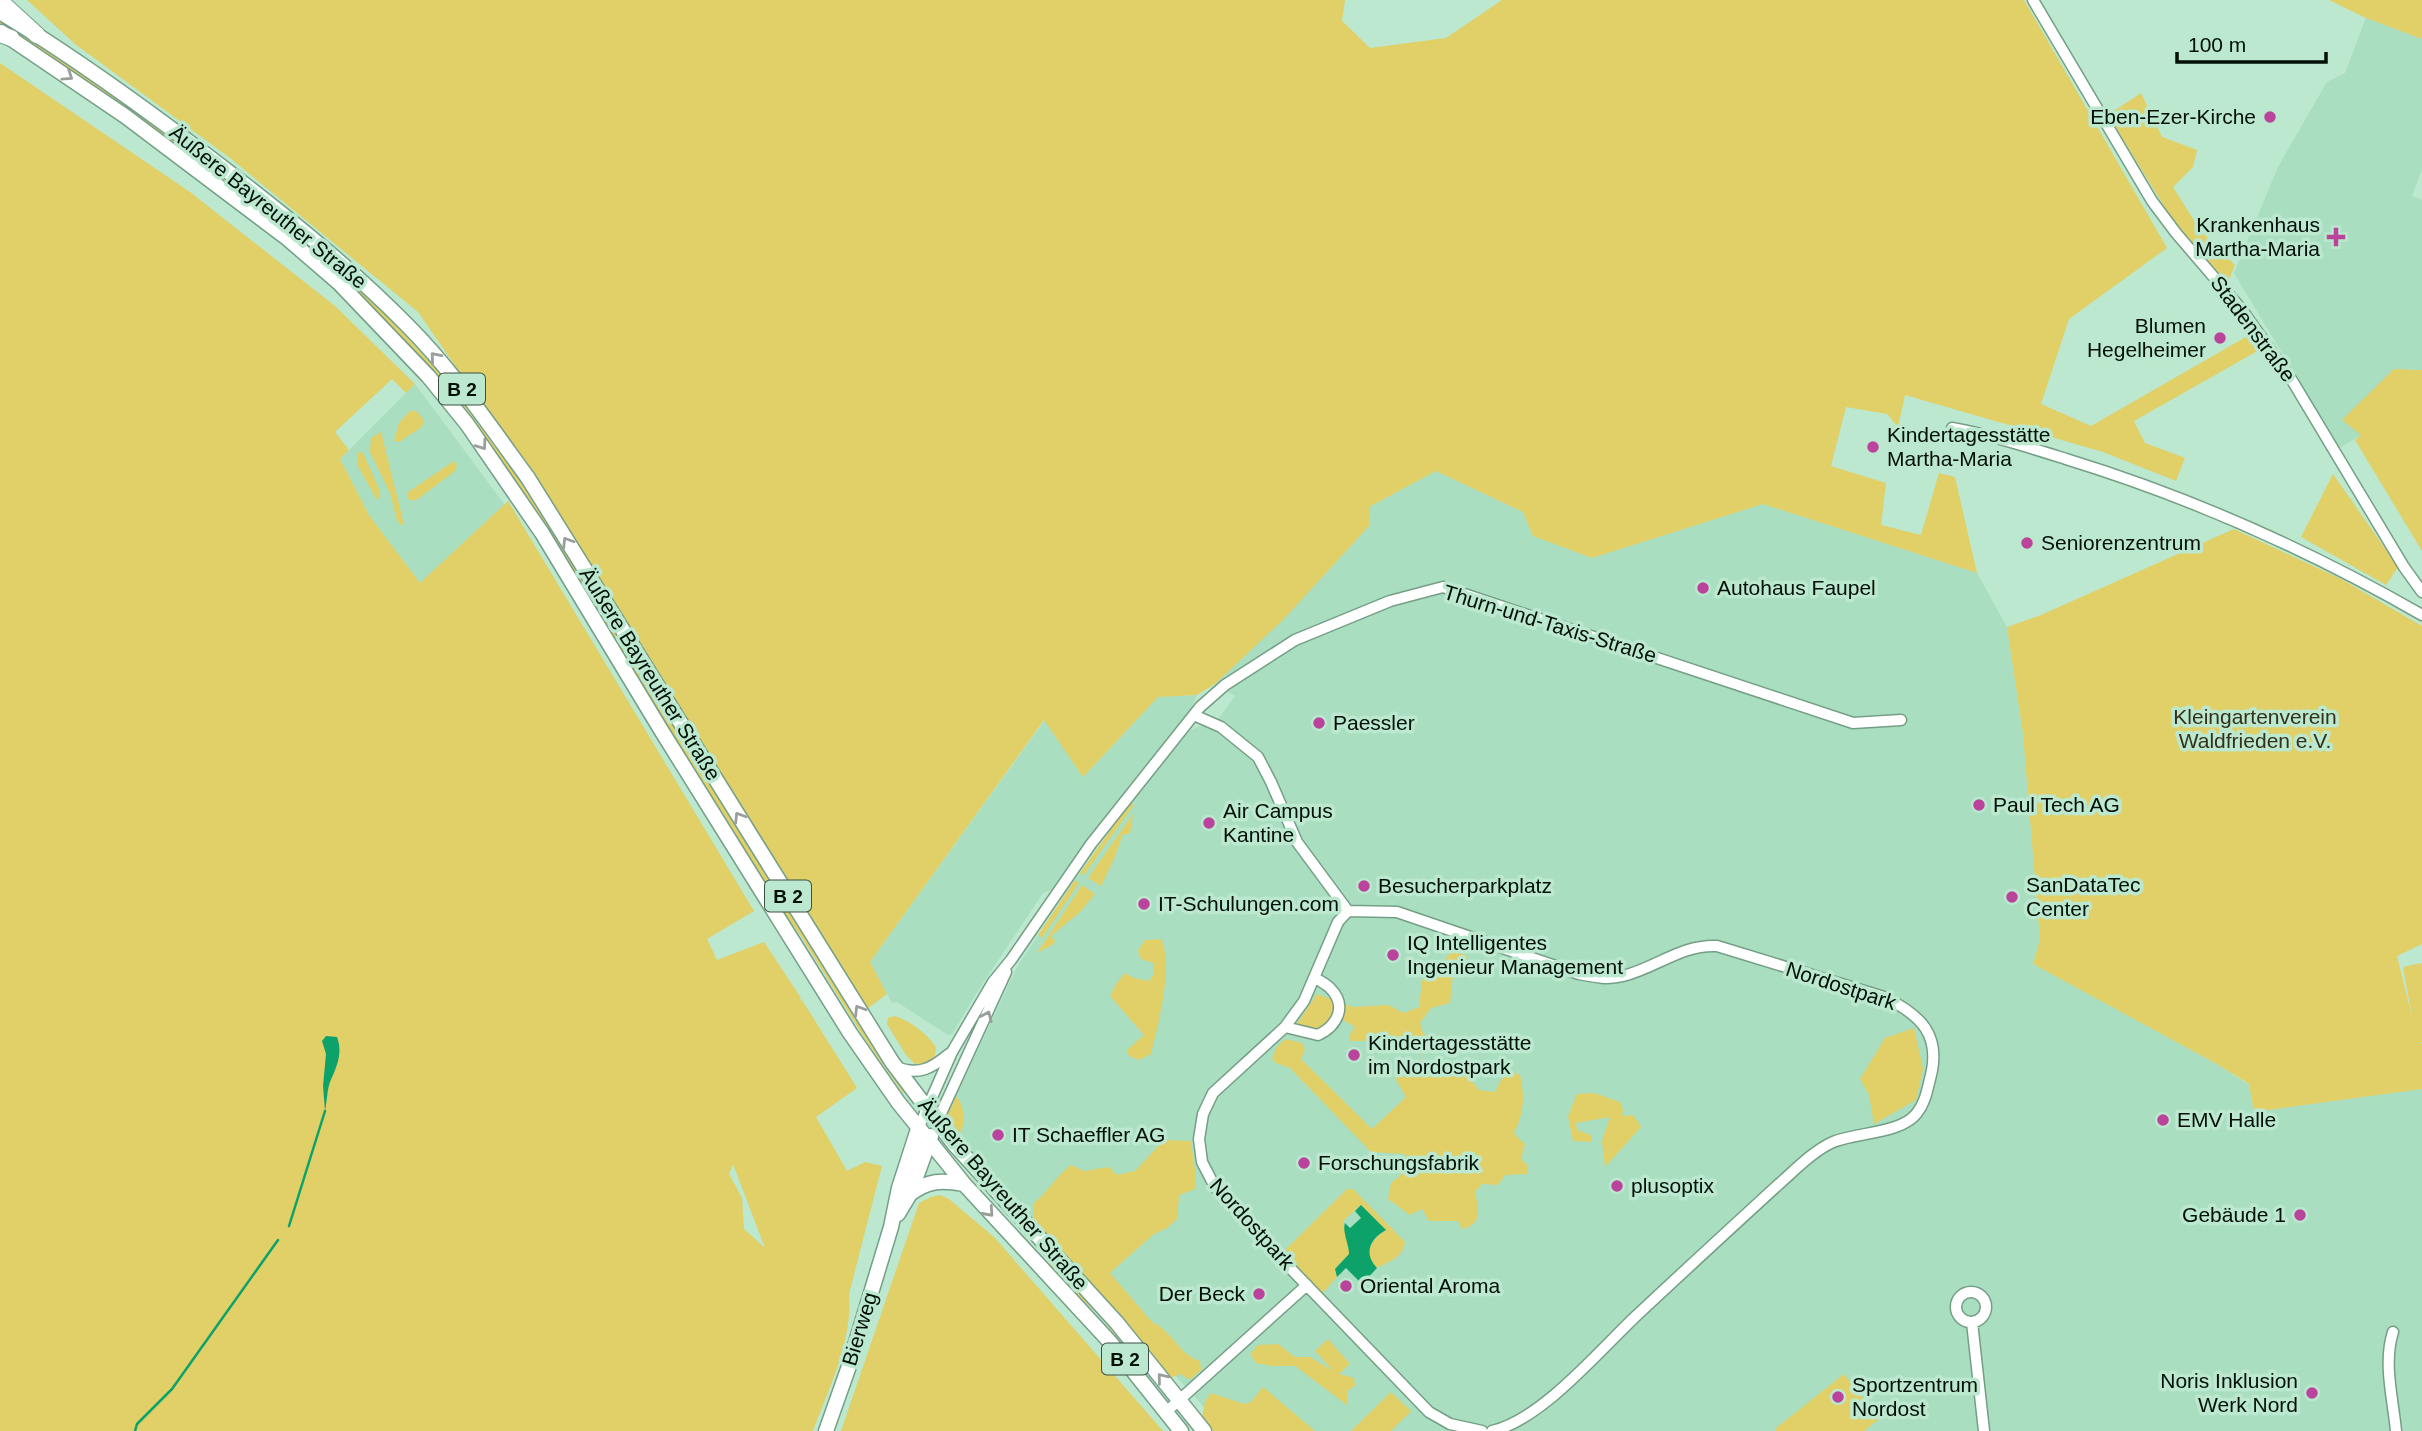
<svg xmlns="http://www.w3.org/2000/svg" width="2422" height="1431" font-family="Helvetica,sans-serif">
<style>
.built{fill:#a9dec0}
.green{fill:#e1cf68;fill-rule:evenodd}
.water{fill:#0ca26a}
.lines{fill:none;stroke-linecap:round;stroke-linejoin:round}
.stream{stroke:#0ca26a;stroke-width:2.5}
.minor-casing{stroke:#749f86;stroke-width:13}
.major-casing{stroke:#749f86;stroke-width:17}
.highway-casing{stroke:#749f86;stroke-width:18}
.minor{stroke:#fff;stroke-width:10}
.major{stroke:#fff;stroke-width:14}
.highway{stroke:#fff;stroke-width:16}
.oneway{stroke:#9a9f9c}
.poi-dot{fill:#ba449b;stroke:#bbe8ce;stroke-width:2.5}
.labels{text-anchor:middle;stroke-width:7;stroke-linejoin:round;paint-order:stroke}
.shield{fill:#bbe8ce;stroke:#3a5143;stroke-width:2}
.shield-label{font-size:19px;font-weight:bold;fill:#021008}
.poi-label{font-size:21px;fill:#021008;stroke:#bbe8ce;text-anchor:start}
.street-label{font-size:21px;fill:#021008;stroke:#bbe8ce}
.park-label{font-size:21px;fill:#33301b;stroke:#bbe8ce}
</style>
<rect width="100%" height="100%" fill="#bbe8ce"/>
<path class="built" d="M 2366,18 L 2422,39 L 2422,169 L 2412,196 L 2422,200 L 2422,370 L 2394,369 L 2343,421 L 2362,435 L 2339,448 L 2234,273 L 2278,167 L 2327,82 L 2345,73 Z
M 415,384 L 507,508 L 420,583 L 369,515 L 340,459 Z
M 1436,471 L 1523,512 L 1592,558 L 1763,504 L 1977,573 L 2007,627 L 2023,734 L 2040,940 L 2034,964 L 2215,1063 L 2249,1085 L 2254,1112 L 2422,1089 L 2422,1431 L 1226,1431 L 995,1179 L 953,1126 L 949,1119 L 949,1111 L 1017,967 L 1075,880 L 1136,796 L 1186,732 L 1219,718 L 1235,696 L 1215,684 L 1283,619 L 1369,526 L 1369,507 Z
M 1197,695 L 1190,711 L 1079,850 L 1051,890 L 1043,893 L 979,989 L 952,1034 L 948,1035 L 897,1002 L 892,1003 L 870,962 L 1045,720 L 1083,777 L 1158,697 Z"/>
<path class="green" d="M 27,0 L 1345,0 L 1342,21 L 1370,48 L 1446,38 L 1502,0 L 2024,0 L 2167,248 L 2069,319 L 2041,404 L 2091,426 L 2251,334 L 2261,349 L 2134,421 L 2145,443 L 2185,458 L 2176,481 L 2103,452 L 1905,395 L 1898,427 L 1887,414 L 1846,407 L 1831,466 L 1886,483 L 1881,525 L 1921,535 L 1939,473 L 1955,477 L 1977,573 L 1763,504 L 1592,558 L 1533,536 L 1523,512 L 1436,471 L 1369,507 L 1369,526 L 1283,620 L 1215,684 L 1197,695 L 1158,697 L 1083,777 L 1044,720 L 870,962 L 887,994 L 867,1009 L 532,477 L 418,312 L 230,158 L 75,44 Z
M 2329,0 L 2422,0 L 2422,39 L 2366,18 Z
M 0,17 L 32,37 L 171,135 L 282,221 L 371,298 L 436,369 L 515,472 L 905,1092 L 903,1093 L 865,1039 L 802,938 L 756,872 L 604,629 L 409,347 L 169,142 L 72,71 L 0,25 Z
M 0,63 L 190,192 L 335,306 L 415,384 L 406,393 L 392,379 L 335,432 L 349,450 L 340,459 L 369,515 L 420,583 L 508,501 L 754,911 L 707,939 L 717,960 L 764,942 L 801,998 L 799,1001 L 802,1000 L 857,1088 L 816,1117 L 847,1171 L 865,1162 L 882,1166 L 849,1294 C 853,1340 829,1388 813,1431 L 0,1431 ZM 733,1164 L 765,1248 L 744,1229 L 742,1198 L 729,1174 Z
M 2141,93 L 2162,137 L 2197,150 L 2193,167 L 2173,187 L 2200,230 L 2235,265 L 2228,282 L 2180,232 L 2108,115 Z
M 2394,369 L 2422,370 L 2422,551 L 2355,440 L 2361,435 L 2342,420 Z
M 410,411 L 416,411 L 424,420 L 422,427 L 399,442 L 394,441 L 399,423 Z
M 381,432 L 404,524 L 401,525 L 397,520 L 390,493 L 370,452 L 371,438 Z
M 358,452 L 363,453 L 379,489 L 380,497 L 377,500 L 358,466 Z
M 454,461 L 457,466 L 455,471 L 418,499 L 412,501 L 408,498 L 408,492 Z
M 2333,474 L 2398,567 L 2386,585 L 2301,537 Z
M 2234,529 L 2341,579 L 2422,626 L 2422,944 L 2397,956 L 2412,1017 L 2403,967 L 2422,963 L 2422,1042 L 2420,1042 L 2422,1044 L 2422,1089 L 2254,1112 L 2249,1084 L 2215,1063 L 2033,964 L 2040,940 L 2023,734 L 2007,627 L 2041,615 Z
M 1129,804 L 1133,804 L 1133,806 L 1084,875 L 1080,873 Z
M 1133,814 L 1130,834 L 1123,834 L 1114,859 L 1101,886 L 1088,878 Z
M 1075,880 L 1079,883 L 1042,938 L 1038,935 Z
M 1082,885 L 1095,894 L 1080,912 L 1051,936 L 1055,941 L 1054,944 L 1037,953 Z
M 1161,939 C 1174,966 1158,1024 1151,1054 L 1139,1060 L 1129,1056 L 1127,1050 L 1144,1035 L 1110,996 L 1116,984 L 1125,973 L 1134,978 L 1149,981 L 1154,974 L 1153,963 L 1141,959 L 1138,951 L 1145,940 Z
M 1452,950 L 1467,956 L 1465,966 L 1453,975 L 1450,1003 L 1431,1008 L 1420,1023 L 1423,1033 L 1430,1038 L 1428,1051 L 1421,1055 L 1416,1036 L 1407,1038 L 1403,1049 L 1387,1050 L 1377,1041 L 1350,1041 L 1349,1036 L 1355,1027 L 1343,1020 C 1323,1030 1316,1033 1294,1028 L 1317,994 L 1353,1007 L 1388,1005 L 1404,1013 L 1419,1007 L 1422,980 L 1440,967 Z
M 895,1016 C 911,1021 927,1034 936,1047 L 935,1056 L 927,1063 L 915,1064 L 906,1055 L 887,1024 L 888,1018 Z
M 1914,1028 L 1923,1069 L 1916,1100 L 1874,1124 L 1869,1095 L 1860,1079 L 1885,1038 Z
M 1285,1039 L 1302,1043 L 1305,1050 L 1301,1059 L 1372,1129 L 1406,1097 L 1395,1078 L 1400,1066 L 1407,1061 L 1414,1065 L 1420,1059 L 1443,1065 L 1457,1063 L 1471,1069 L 1471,1080 L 1479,1090 L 1495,1092 L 1501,1080 L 1510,1071 L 1520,1075 C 1525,1095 1524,1115 1514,1132 L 1517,1137 L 1525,1144 L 1521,1159 L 1527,1165 L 1527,1174 L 1505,1175 L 1498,1185 L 1482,1184 L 1475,1192 C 1478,1208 1484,1224 1462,1229 L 1458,1221 L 1429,1221 L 1422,1209 L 1410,1215 L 1388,1199 L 1391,1183 L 1408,1169 L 1405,1154 L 1371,1152 L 1290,1068 L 1276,1063 L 1272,1059 L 1276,1048 Z
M 1594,1093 L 1620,1102 L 1623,1110 L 1622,1116 L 1633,1115 L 1641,1127 L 1605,1167 L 1602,1141 L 1610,1117 L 1576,1123 L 1577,1130 L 1591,1135 L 1591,1142 L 1573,1141 L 1568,1116 L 1577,1094 Z
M 956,1096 C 964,1104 967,1125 959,1134 L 948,1114 Z
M 1164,1140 L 1191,1141 C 1192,1152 1198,1182 1195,1189 L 1179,1195 L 1177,1219 L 1167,1228 L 1154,1234 L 1110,1273 L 1152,1322 C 1172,1330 1179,1355 1200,1361 L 1201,1370 L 1191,1379 L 1188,1379 L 1181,1374 L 1170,1378 L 1126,1324 L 1033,1218 L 1033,1204 C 1049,1191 1056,1176 1071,1165 L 1084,1171 L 1109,1167 L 1117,1175 L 1135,1171 Z
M 948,1153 L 1031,1247 L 1083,1293 L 1119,1334 L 1168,1396 L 1095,1311 L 1066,1286 L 975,1189 Z
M 1347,1189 L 1353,1189 L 1405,1242 C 1403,1258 1388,1262 1377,1268 C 1362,1253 1371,1240 1386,1230 L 1361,1205 L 1343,1221 L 1349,1243 L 1349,1255 L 1335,1269 L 1337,1277 L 1322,1294 L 1285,1255 L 1286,1249 Z
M 940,1195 L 949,1199 L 995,1238 L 1163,1431 L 841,1431 L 919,1203 L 931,1197 Z
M 1328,1339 L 1350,1364 L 1339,1374 L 1354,1378 L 1355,1386 L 1347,1391 L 1347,1405 L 1295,1366 L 1271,1366 L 1256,1363 L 1250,1354 L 1258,1345 L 1278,1344 L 1295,1357 L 1310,1357 L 1333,1371 L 1315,1351 Z
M 1844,1374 L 1879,1419 L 1864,1431 L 1776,1431 L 1776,1428 Z
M 1263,1387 L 1315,1431 L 1213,1431 L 1202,1418 L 1205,1401 L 1211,1393 L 1244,1404 L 1251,1402 Z
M 1391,1392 L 1411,1411 L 1391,1431 L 1351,1431 Z"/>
<path class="water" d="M 326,1036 L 337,1037 C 343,1053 337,1066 330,1082 C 327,1090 327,1102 325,1111 L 323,1086 L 326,1054 L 322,1041 Z
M 1361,1205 L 1386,1230 C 1370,1239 1363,1253 1377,1268 L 1362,1284 L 1346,1268 L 1337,1277 L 1335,1269 L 1349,1254 C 1349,1244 1342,1232 1345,1223 L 1350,1228 L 1361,1218 L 1355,1211 Z"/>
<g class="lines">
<path class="stream" d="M 289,1226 L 325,1111
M 135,1431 L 137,1424 L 172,1389 L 278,1240"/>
<g class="minor-casing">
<path id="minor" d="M 2033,0 L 2152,201 L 2176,233 L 2242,310 L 2293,382 L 2404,567 L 2422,592
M 1952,428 C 1991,435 2028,447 2066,459 C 2190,497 2309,550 2422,615
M 1196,716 L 1221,727 L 1258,757 L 1271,782 L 1297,842 L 1348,911
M 1285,1027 L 1318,1035 C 1337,1026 1348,1006 1330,988 C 1326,984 1320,981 1315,978
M 896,1067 C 919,1076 932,1068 949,1054
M 937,1122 L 1006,972
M 918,1129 L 952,1052 L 993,982 L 1011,960 L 1091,844 L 1200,707 L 1225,685 L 1295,640 L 1390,601 L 1443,587 L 1853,723 L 1901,720
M1956 1307a15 15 0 1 1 30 0a15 15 0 1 1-30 0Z
M 1972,1322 L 1984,1431
M 2393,1332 C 2383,1363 2393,1399 2396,1431
M 1166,1412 L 1307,1285
M 1482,1431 L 1450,1424 L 1429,1412 L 1266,1243 L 1215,1187 L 1202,1162 L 1199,1139 L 1203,1114 L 1213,1093 L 1285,1027 L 1304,1001 L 1338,922 L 1348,911 L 1397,912 L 1579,974 C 1594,977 1608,980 1623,976 C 1656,968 1682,944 1717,946 L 1884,997 C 1921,1015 1942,1035 1930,1079 C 1927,1091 1925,1103 1917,1113 C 1901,1134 1857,1132 1833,1142 C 1813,1151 1795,1170 1779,1184 C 1731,1228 1683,1272 1635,1317 C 1598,1352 1541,1420 1492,1431"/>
</g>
<g class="major-casing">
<path id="major" d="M 0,12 C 78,59 153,114 226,170 C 289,219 351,268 407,325 C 453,371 490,426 528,478 L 892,1062 L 954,1144 L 1117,1323 L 1204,1431
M 1,32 L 125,116 L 288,239 L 339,283 L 428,376 L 467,424 L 542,533 L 661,730 L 850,1033 L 898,1102 L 964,1184 L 1110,1342 L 1181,1431
M 910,1194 C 928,1180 942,1180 964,1184
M 898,1214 L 910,1194 L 931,1136
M 826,1431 L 848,1369 L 891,1227 L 899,1188 L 918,1129"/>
</g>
<g class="highway-casing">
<path id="highway" d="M 0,1 L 37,35
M 0,34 L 11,38"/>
</g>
<use href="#minor" class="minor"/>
<use href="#major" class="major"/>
<use href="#highway" class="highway"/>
</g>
<defs><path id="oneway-chevron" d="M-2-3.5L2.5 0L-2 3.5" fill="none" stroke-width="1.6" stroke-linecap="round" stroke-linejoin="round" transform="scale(1.75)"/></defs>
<g class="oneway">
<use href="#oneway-chevron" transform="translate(68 76) rotate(34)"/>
<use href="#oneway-chevron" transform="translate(435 357) rotate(-131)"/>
<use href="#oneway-chevron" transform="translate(482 445) rotate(55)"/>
<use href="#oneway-chevron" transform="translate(567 542) rotate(-122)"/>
<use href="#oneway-chevron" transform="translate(739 817) rotate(-122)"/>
<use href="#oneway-chevron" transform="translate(859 1010) rotate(-122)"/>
<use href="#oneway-chevron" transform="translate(987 1016) rotate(-66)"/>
<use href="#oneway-chevron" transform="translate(989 1212) rotate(48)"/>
<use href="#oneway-chevron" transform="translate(1162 1378) rotate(-129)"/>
</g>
<g class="poi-dot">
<circle cx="2270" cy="117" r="7"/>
<path d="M2332.5 226.5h7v7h7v7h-7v7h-7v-7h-7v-7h7z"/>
<circle cx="2220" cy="338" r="7"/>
<circle cx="1873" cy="447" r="7"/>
<circle cx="2027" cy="543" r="7"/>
<circle cx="1703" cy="588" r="7"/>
<circle cx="1319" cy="723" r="7"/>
<circle cx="1979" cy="805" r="7"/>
<circle cx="1209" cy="823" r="7"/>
<circle cx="1364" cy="886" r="7"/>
<circle cx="2012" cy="897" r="7"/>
<circle cx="1144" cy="904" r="7"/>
<circle cx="1393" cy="955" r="7"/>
<circle cx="1354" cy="1055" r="7"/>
<circle cx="2163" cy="1120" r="7"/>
<circle cx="998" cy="1135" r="7"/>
<circle cx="1304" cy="1163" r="7"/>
<circle cx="1617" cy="1186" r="7"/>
<circle cx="2300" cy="1215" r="7"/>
<circle cx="1346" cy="1286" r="7"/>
<circle cx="1259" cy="1294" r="7"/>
<circle cx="2312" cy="1393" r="7"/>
<circle cx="1838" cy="1397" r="7"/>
</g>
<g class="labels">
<g class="shield">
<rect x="439" y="373.5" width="46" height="31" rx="5"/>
<rect x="765" y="880.5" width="46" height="31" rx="5"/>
<rect x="1102" y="1343.5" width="46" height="31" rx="5"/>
</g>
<g class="shield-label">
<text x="462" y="396">B 2</text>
<text x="788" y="903">B 2</text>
<text x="1125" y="1366">B 2</text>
</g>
<g class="poi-label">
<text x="2256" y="124" text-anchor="end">Eben-Ezer-Kirche</text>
<text x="2320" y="232" text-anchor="end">Krankenhaus<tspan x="2320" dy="24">Martha-Maria</tspan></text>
<text x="2206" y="333" text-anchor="end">Blumen<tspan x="2206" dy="24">Hegelheimer</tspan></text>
<text x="1887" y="442">Kindertagesstätte<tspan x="1887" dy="24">Martha-Maria</tspan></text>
<text x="2041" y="550">Seniorenzentrum</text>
<text x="1717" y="595">Autohaus Faupel</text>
<text x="1333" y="730">Paessler</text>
<text x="1993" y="812">Paul Tech AG</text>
<text x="1223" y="818">Air Campus<tspan x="1223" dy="24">Kantine</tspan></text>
<text x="2026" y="892">SanDataTec<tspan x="2026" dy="24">Center</tspan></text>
<text x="1378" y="893">Besucherparkplatz</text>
<text x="1158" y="911">IT-Schulungen.com</text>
<text x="1407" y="950">IQ Intelligentes<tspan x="1407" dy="24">Ingenieur Management</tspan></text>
<text x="1368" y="1050">Kindertagesstätte<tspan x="1368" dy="24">im Nordostpark</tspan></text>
<text x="2177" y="1127">EMV Halle</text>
<text x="1012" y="1142">IT Schaeffler AG</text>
<text x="1318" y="1170">Forschungsfabrik</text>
<text x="1631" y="1193">plusoptix</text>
<text x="2286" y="1222" text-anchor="end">Gebäude 1</text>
<text x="1360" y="1293">Oriental Aroma</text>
<text x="1245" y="1301" text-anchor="end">Der Beck</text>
<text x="2298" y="1388" text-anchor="end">Noris Inklusion<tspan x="2298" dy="24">Werk Nord</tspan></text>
<text x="1852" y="1392">Sportzentrum<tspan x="1852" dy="24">Nordost</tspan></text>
</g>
<g class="street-label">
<text transform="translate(268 207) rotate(39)" y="7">Äußere Bayreuther Straße</text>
<text transform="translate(2253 329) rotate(53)" y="7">Stadenstraße</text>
<text transform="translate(1550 624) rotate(17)" y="7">Thurn-und-Taxis-Straße</text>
<text transform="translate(650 674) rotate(58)" y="7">Äußere Bayreuther Straße</text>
<text transform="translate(1841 986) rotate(18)" y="7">Nordostpark</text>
<text transform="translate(1003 1194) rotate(49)" y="7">Äußere Bayreuther Straße</text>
<text transform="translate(1252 1224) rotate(48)" y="7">Nordostpark</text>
<text transform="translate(860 1329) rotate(-73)" y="7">Bierweg</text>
</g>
<g class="park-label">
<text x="2255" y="724">Kleingartenverein<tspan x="2255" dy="24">Waldfrieden e.V.</tspan></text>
</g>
</g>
<path d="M2177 52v10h149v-10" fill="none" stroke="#021008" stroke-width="3.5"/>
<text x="2188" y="52" font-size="21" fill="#021008" stroke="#bbe8ce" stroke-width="5" paint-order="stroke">100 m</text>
</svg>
